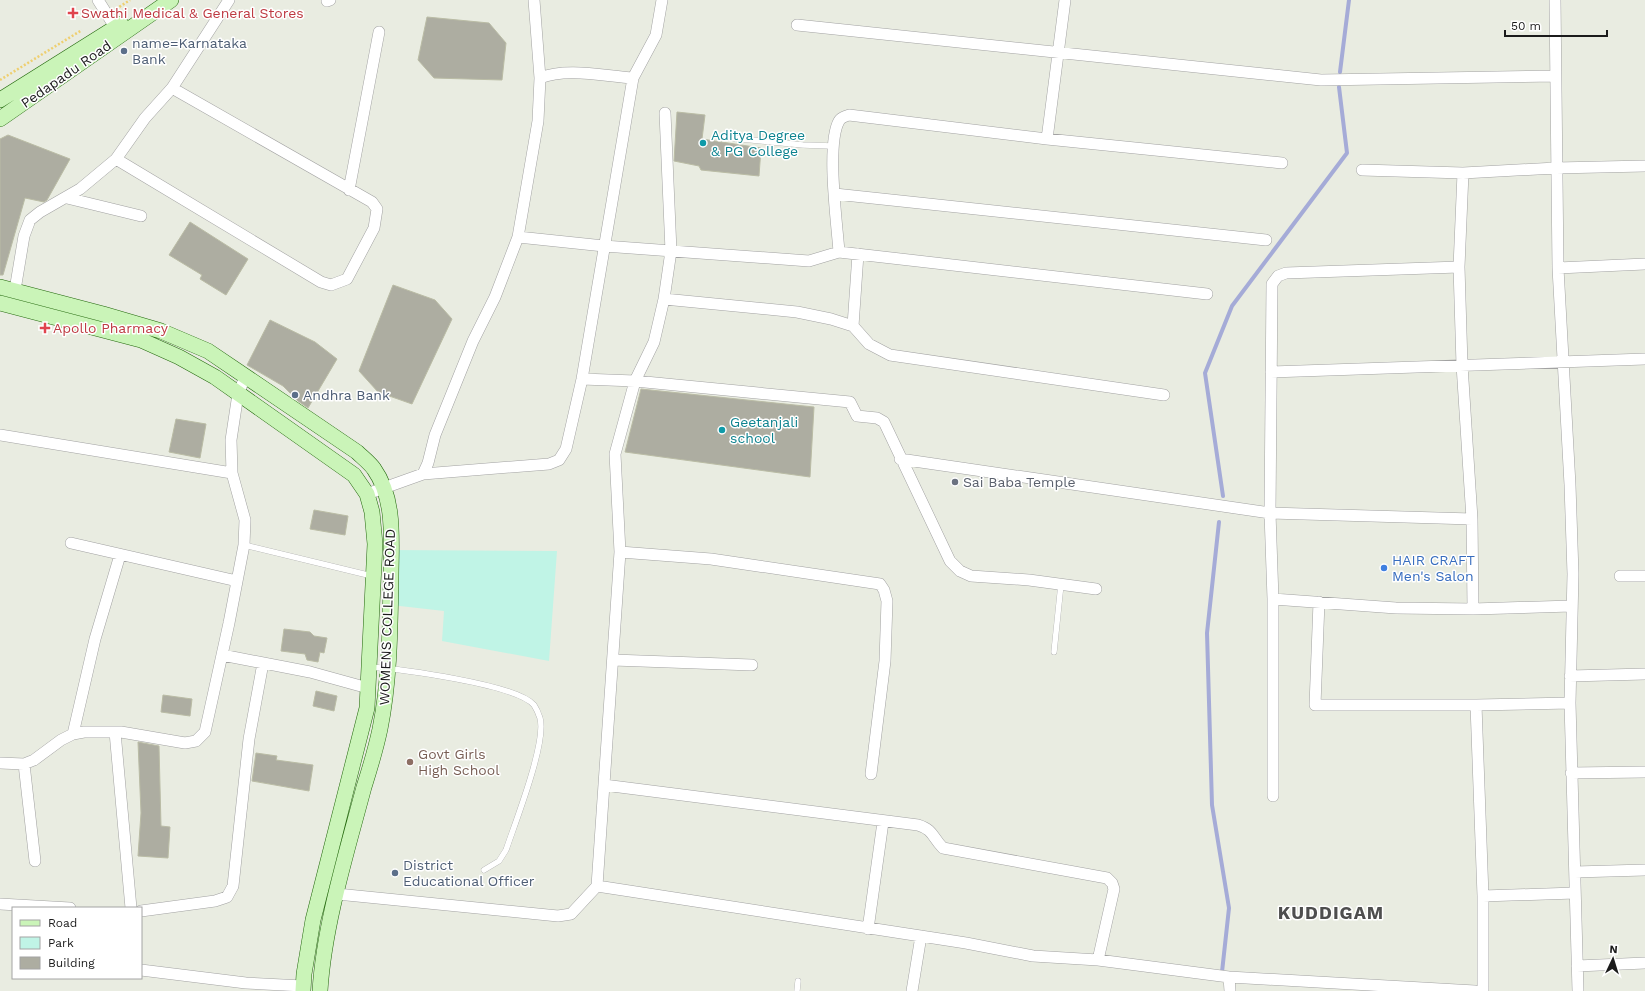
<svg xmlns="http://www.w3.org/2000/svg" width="1645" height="991" font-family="'Work Sans',sans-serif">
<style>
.park{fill:#c0f4e6}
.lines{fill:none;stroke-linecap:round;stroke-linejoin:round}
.stream{stroke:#a5abd7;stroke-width:4}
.building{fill:#adada1;stroke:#babca5}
.lane-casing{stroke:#a2a2a2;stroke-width:6}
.street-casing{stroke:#a2a2a2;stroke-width:12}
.secondary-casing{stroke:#23680d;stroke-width:16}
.path{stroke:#eecf70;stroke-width:2.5;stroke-dasharray:2 2;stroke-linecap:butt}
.lane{stroke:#fff;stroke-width:5.5}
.street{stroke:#fff;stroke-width:11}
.secondary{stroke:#caf4b8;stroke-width:15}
.health-dot{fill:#e0444e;stroke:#fff;stroke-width:1.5}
.service-dot{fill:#5c6f8a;stroke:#fff;stroke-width:1.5}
.culture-dot{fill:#0f9aa8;stroke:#fff;stroke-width:1.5}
.worship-dot{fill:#6b7280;stroke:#fff;stroke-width:1.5}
.shop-dot{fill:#3f7fe0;stroke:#fff;stroke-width:1.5}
.education-dot{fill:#8d6e63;stroke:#fff;stroke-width:1.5}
.labels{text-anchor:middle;stroke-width:3;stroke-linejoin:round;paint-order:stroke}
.health-label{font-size:14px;fill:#be3a42;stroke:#fff;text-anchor:start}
.service-label{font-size:14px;fill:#4e5e75;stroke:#fff;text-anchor:start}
.street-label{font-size:14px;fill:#1b1b1b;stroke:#fff}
.culture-label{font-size:14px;fill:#0d838f;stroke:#fff;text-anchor:start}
.worship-label{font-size:14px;fill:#5b616d;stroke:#fff;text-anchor:start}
.shop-label{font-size:14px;fill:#366cbe;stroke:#fff;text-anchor:start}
.education-label{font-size:14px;fill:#785e54;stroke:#fff;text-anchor:start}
.district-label{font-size:18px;font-weight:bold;letter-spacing:1px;fill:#4e4e4e;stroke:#fff}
</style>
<rect width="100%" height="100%" fill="#e9ece1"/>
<path class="park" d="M 388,550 L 557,551 L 549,661 L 442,641 L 444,611 L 391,605 Z"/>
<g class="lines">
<path class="stream" d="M 1340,72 L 1349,0
M 1223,496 L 1205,373 L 1232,306 L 1347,153 L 1339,87
M 1219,522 L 1207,633 L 1212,805 L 1229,908 L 1222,972"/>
</g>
<path class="building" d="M 427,17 L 489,23 L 506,43 L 502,80 L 434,78 L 418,60 Z
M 677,112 L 705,115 L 702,139 L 761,148 L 759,176 L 701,170 L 699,166 L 674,161 Z
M 8,135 L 70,159 L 47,200 L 44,202 L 25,198 L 3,275 L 0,275 L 0,139 Z
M 190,222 L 248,259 L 226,295 L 200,279 L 202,275 L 169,255 Z
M 393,285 L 435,300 L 452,319 L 412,404 L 378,392 L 359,371 Z
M 270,320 L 315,342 L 337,359 L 308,408 L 298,401 L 283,386 L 247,365 Z
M 641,389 L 814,407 L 810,477 L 625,452 Z
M 176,419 L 206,424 L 200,458 L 169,452 Z
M 314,510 L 348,516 L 345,535 L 310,529 Z
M 284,629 L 310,632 L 314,636 L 327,638 L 324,653 L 320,652 L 318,662 L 307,660 L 305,654 L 281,651 Z
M 316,691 L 337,696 L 334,711 L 313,706 Z
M 163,695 L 192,699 L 190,716 L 161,712 Z
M 138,742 L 159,746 L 161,826 L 170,827 L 168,858 L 138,856 L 141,813 Z
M 256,753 L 277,756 L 276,760 L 313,765 L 309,791 L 252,781 Z"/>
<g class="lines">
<g class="lane-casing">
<path id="lane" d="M 722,137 L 803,145 L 832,146
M 244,545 L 372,576
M 1054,652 L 1061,584
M 369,667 C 399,669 516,684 534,705 C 536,708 539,715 540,718 C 547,742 515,823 506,850 L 499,861 L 484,870
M 797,991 L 798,981"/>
</g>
<g class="street-casing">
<path id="street" d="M 98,0 L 115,27
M 534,0 L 540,78
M 1555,0 L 1558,268 L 1570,485 L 1573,574 L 1570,703 L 1578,991
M 327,1 L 330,0
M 797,25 L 1321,80 L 1555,76
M 633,78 L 656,35 L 662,0
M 1047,139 L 1065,0
M 116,159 L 321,282 L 331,285 L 347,279 L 374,228 L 377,209 L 372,202 L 172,88
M 1362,170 L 1463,173 L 1556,168 L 1645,166
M 349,190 L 379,32
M 835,194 L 1266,240
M 67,198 L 141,216
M 518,237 L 604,246 L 809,261 L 839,252 C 837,223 826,144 839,121 C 841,117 844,117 849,115 L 1047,139 L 1282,163
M 839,252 L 1207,294
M 1558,268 L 1645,264
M 15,290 L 24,236 L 30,220 L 40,212 L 80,189 L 116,159 L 145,118 L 172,88 L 229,0
M 664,299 L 797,312 L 831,319 L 853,326 L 869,344 L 890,355 L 1164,395
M 853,326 L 858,254
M 1271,372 L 1645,359
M 582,379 L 635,381 L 850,402 L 857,416 L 877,418 L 884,422 L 950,561 L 960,571 L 971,576 L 1029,580 L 1096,589
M 0,435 L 232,473
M 900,459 L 1270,513 L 1472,519 L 1462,365 L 1459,267
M 367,494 L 423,474 L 428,463 L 435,435 L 473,341 L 495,297 L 518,237 L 538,121 L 540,78 C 566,67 604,76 633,78 L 582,379 L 566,449 L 559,460 L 549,464 L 423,474
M 1472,519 L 1473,609
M 71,543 L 237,581
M 620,552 L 711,559 L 880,584 L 884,590 L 887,601 L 885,661 L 871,774
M 1620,576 L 1645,576
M 1273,599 L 1396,608 L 1473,609 L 1571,606
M 1319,602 L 1315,705 L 1476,705 L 1570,703
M 222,655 L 310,672 L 368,688
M 613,660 L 752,665
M 1570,676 L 1645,674
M 1476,705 L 1483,896
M 115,732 L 131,908
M 73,734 L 95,639 L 120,555
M 0,763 L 24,764 L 34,760 L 61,740 L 73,734 L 84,732 L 121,732 L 185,743 L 196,741 L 205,732 L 229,623 L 244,545 L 245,520 L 232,473 L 231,440 L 238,394 L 245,377
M 24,764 L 35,861
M 1571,773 L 1645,772
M 604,785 L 918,825 C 934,830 932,837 943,848 L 1107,878 L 1112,883 L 1114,889 L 1098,960
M 1273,796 L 1273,599 L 1270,513 L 1272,284 L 1278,276 L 1286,273 L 1459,267 L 1463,173
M 1575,872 L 1645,870
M 597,886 L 966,943 L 1033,956 L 1098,960 L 1229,977 L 1475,991
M 337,894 L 558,916 L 571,914 L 597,886 L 620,552 L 615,454 L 635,381 L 654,342 L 664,299 L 671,251 L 665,113
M 0,904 L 70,908
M 141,911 L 215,901 L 227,897 L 233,886 L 249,739 L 263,663
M 868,929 L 883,822
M 1577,966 L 1645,963
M 141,970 L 246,983 L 303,986
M 1229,977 L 1230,991
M 912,991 L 921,936
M 1483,991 L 1483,896 L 1575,893"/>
</g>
<g class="secondary-casing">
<path id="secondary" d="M 0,100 L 121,24
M 0,119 L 171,0
M 0,287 L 103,314 L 161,331 L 208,351 L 357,452 C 362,457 370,463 374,469 C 396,500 391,542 391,578 C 390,628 390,679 380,729 C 376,748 370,768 364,787 C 347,851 324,925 320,991
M 0,303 L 141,340 L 179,357 L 215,377 L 354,475 L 367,494 L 372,512 L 375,544 L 367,708 L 313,920 L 304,974 L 303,991"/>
</g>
<path class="path" d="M 116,9 L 130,0
M 0,80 L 82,30"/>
<use href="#lane" class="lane"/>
<use href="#street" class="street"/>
<use href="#secondary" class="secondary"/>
</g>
<g class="health-dot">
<path d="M71 7h4v4h4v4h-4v4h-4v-4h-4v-4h4z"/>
<path d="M43 322h4v4h4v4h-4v4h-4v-4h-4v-4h4z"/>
</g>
<g class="service-dot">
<circle cx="124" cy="51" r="4"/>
<circle cx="295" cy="395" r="4"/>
<circle cx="395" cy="873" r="4"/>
</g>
<g class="culture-dot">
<circle cx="703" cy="143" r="4"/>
<circle cx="722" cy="430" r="4"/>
</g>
<circle class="worship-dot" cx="955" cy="482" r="4"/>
<circle class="shop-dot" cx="1384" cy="568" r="4"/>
<circle class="education-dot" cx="410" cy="762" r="4"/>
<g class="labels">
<g class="health-label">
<text x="81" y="18">Swathi Medical &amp; General Stores</text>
<text x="53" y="333">Apollo Pharmacy</text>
</g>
<g class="service-label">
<text x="132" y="48">name=Karnataka<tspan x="132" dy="16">Bank</tspan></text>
<text x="303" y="400">Andhra Bank</text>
<text x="403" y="870">District<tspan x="403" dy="16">Educational Officer</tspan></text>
</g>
<g class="street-label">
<text transform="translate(66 74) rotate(-35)" y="5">Pedapadu Road</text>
<text transform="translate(387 617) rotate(-88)" y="5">WOMENS COLLEGE ROAD</text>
</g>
<g class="culture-label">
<text x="711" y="140">Aditya Degree<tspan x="711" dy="16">&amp; PG College</tspan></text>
<text x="730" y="427">Geetanjali<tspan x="730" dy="16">school</tspan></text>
</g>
<g class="worship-label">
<text x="963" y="487">Sai Baba Temple</text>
</g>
<g class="shop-label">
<text x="1392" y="565">HAIR CRAFT<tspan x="1392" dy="16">Men's Salon</tspan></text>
</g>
<g class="education-label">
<text x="418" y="759">Govt Girls<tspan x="418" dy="16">High School</tspan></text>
</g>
<g class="district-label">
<text x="1331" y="919">KUDDIGAM</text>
</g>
</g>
<rect x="12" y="907" width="130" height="72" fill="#ffffff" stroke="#a4a4a4"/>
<rect x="20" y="920" width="20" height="6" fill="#caf4b8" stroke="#a4a4a4"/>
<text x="48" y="927" font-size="12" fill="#1b1b1b">Road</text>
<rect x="20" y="937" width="20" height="12" fill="#c0f4e6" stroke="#a4a4a4"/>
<text x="48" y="947" font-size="12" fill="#1b1b1b">Park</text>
<rect x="20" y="957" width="20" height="12" fill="#adada1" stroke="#a4a4a4"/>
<text x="48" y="967" font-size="12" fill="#1b1b1b">Building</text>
<g transform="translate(1613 959) rotate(4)" stroke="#ffffff" stroke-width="3" paint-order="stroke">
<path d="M0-3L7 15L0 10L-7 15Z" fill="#1b1b1b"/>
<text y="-6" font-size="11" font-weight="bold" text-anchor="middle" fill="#1b1b1b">N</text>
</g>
<path d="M1505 30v6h102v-6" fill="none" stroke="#1b1b1b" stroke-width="2"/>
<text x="1511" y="30" font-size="12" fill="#1b1b1b" stroke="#ffffff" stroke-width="3" paint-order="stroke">50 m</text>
</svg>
